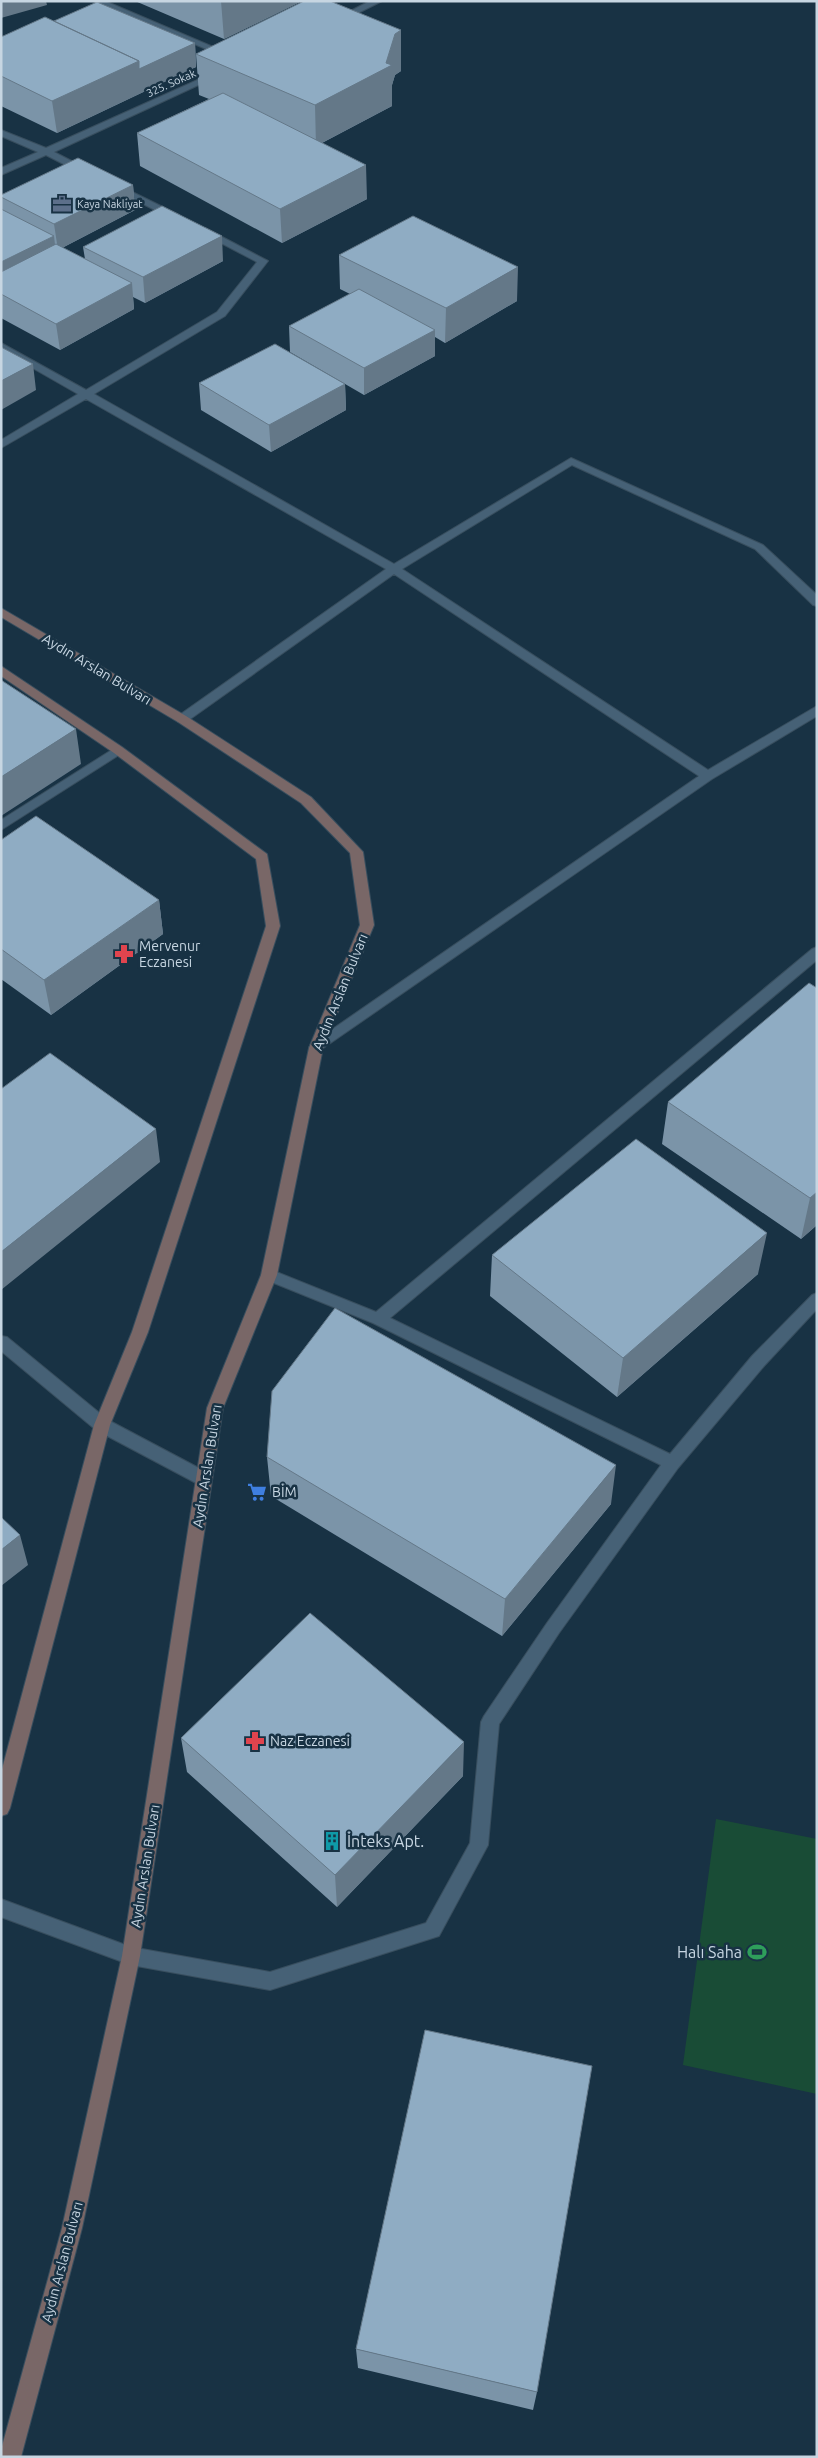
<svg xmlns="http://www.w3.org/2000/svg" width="818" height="2458" font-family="Ubuntu,sans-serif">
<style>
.green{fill:#194c36}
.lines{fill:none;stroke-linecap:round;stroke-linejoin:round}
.street-casing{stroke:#384e5e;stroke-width:2}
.secondary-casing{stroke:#384e5e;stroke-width:2}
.street{fill:#466176;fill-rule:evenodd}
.secondary{fill:#796767;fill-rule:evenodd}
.wall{fill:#7b94a8}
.shaded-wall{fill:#647888}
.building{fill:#8facc3;stroke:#647888}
.labels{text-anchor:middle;stroke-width:5;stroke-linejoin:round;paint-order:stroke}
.far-street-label{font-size:11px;fill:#c7d6e2;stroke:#183244}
.far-poi-label{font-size:11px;fill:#c7d6e2;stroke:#183244;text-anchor:start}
.street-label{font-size:14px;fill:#c7d6e2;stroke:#183244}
.poi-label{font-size:14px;fill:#c7d6e2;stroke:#183244;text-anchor:start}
.near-poi-label{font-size:16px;fill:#c7d6e2;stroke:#183244;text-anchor:start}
</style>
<rect width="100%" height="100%" fill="#183244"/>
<path class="green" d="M 716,1819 L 817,1839 L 817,2094 L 683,2065 Z"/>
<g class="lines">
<g class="street-casing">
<path id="street" d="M 93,1 L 105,1 L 232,55 L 225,57 Z
M 370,1 L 382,1 L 340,22 L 333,20 Z
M 213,73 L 220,75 L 54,152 L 89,170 L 89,174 L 83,174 L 46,155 L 1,175 L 1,168 L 38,152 L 1,136 L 1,130 L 46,148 Z
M 116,184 L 179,215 L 181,217 L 173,219 L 113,189 L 111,187 Z
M 205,228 L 268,261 L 225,316 L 94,394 L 394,564 L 571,458 L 763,545 L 817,595 L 817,606 L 813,605 L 755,549 L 572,465 L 402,569 L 708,770 L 817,706 L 817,716 L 712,779 L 316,1053 L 311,1052 L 309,1048 L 311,1044 L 699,776 L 394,574 L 186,722 L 178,722 L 176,719 L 178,716 L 386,569 L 86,399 L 1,448 L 1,440 L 78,394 L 1,350 L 1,343 L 86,390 L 217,312 L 257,262 L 202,233 L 200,231 Z
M 118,746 L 124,750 L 122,753 L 1,830 L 1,820 Z
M 817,947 L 817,960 L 390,1318 L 670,1454 L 752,1356 L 812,1295 L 817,1293 L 817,1309 L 764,1366 L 678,1468 L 559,1633 L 499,1724 L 488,1845 L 439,1936 L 270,1990 L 131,1965 L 1,1917 L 1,1899 L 131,1947 L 270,1972 L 426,1923 L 470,1843 L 481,1722 L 484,1716 L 547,1623 L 661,1465 L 373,1323 L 264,1279 L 261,1275 L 264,1271 L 269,1269 L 376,1312 L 812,949 Z
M 1,1336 L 7,1337 L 108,1420 L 210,1474 L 212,1479 L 210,1484 L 204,1486 L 198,1484 L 96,1430 L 1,1351 Z"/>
</g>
<g class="secondary-casing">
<path id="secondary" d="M 1,608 L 186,716 L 311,797 L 363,852 L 374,925 L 323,1048 L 277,1275 L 223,1408 L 140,1956 L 82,2228 L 21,2457 L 1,2457 L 1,2450 L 62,2228 L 122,1956 L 207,1408 L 261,1275 L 309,1048 L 360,925 L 350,853 L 301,803 L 178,722 L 1,617 Z
M 1,666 L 122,747 L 267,854 L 280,926 L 148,1332 L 110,1425 L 10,1808 L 7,1814 L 1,1816 L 1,1773 L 94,1425 L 132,1332 L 266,926 L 256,859 L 114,753 L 1,676 Z"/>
</g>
<use href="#street" class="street"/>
<use href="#secondary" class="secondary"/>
</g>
<path class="wall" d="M 135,1 L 302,1 L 224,39 Z
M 54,21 L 195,43 L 196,67 L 57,133 L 1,106 L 1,37 Z
M 401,30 L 401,71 L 395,75 L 392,85 L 392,106 L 322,143 L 367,199 L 282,243 L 140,166 L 137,133 L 209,99 L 199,95 L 196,54 Z
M 133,185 L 135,210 L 62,248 L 85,259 L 83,247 L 223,261 L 145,303 L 133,297 L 134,309 L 60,350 L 1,318 L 1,195 Z
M 339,255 L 517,301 L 445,343 L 435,337 L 435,356 L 364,395 L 290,352 L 289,326 L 350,294 L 340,289 Z
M 199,383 L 345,384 L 346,410 L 271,452 L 201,410 Z
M 1,840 L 159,900 L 163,934 L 51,1015 L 1,979 Z
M 817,988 L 817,1225 L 801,1239 L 662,1144 L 668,1102 Z
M 492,1255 L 758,1274 L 617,1397 L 490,1296 Z
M 267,1457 L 611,1504 L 502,1636 L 271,1496 Z
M 181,1738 L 463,1776 L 337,1907 L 187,1772 Z
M 356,2349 L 537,2392 L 533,2410 L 358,2368 Z"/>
<path class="shaded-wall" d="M 1,1 L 46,1 L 47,5 L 1,18 Z
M 221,1 L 302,1 L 224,39 Z
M 401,30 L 401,71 L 395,75 L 392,85 L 392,106 L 316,146 L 315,105 L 386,63 L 395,34 Z
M 195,43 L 196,67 L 57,133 L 52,101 L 139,61 Z
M 366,165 L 367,199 L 282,243 L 280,209 Z
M 133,185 L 135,210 L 58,250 L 54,224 Z
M 54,236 L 57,262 L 1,290 L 1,262 Z
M 222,236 L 223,261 L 145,303 L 143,277 Z
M 518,267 L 517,301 L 445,343 L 446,308 Z
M 132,283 L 134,309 L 60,350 L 56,324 Z
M 435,330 L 435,356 L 364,395 L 364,368 Z
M 33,364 L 36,390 L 1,410 L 1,381 Z
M 345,384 L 346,410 L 271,452 L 269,425 Z
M 76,729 L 81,764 L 1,816 L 1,777 Z
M 159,900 L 163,934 L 51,1015 L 44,980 Z
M 156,1129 L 160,1162 L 1,1290 L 1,1252 Z
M 817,1192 L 817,1225 L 801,1239 L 810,1198 Z
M 767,1233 L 758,1274 L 617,1397 L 623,1358 Z
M 616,1465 L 611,1504 L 502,1636 L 505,1599 Z
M 20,1535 L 28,1565 L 1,1586 L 1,1550 Z
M 464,1742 L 463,1776 L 337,1907 L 335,1875 Z"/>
<path class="building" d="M 304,1 L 330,1 L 401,30 L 395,34 L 386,63 L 392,65 L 315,105 L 196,54 Z
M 97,2 L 195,43 L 139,69 L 139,61 L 54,21 Z
M 45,17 L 139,61 L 52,101 L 1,76 L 1,37 Z
M 223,93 L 366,165 L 280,209 L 137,133 Z
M 78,158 L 133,185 L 54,224 L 1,197 L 1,195 Z
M 162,206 L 222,236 L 143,277 L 83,247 Z
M 1,209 L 54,236 L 1,262 Z
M 413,216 L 518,267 L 446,308 L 339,255 Z
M 56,244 L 132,283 L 56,324 L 1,294 L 1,272 Z
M 359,289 L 435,330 L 364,368 L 289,326 Z
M 275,344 L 345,384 L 269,425 L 199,383 Z
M 1,347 L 33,364 L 1,381 Z
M 1,680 L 76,729 L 1,777 Z
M 36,816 L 159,900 L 44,980 L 1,949 L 1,840 Z
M 809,983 L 817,988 L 817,1192 L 810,1198 L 668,1102 Z
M 50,1053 L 156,1129 L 1,1252 L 1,1089 Z
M 636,1139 L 767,1233 L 623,1358 L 492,1255 Z
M 335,1308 L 616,1465 L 505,1599 L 267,1457 L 272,1391 Z
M 1,1517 L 20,1535 L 1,1550 Z
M 310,1613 L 464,1742 L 335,1875 L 181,1738 Z
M 425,2030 L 592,2066 L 537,2392 L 356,2349 Z"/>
<defs>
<g id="office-bare" transform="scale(1.5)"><path d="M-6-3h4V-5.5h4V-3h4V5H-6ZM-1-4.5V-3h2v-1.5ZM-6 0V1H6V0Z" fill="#5c6f8a" stroke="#183244" stroke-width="2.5" paint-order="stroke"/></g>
<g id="pharmacy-bare" transform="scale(1.5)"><path d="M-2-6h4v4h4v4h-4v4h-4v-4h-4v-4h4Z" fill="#e0444e" stroke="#183244" stroke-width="2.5" paint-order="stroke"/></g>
<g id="supermarket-bare" transform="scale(1.5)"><path d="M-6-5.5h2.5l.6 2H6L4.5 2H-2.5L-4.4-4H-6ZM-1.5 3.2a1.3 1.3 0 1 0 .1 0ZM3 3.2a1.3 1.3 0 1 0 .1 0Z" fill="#3f7fe0" stroke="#183244" stroke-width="2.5" paint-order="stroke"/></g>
<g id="building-bare" transform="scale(1.5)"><path d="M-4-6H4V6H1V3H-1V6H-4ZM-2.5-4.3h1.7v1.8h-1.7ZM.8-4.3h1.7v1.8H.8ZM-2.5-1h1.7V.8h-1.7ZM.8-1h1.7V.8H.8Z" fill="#0f9aa8" stroke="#183244" stroke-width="2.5" paint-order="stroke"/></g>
<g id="stadium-bare" transform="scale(1.5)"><path d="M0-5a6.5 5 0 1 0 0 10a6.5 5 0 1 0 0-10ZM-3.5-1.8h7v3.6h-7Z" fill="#2e9e5b" stroke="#183244" stroke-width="2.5" paint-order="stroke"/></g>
</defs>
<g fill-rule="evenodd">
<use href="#office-bare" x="62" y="204"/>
<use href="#pharmacy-bare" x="124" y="954"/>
<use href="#supermarket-bare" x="257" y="1492"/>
<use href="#pharmacy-bare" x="255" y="1741"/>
<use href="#building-bare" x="332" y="1841"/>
<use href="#stadium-bare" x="757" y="1952"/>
</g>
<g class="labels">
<g class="far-street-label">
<text transform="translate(171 83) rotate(-24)" y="4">325. Sokak</text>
</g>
<g class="far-poi-label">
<text x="77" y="208">Kaya Nakliyat</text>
</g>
<g class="street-label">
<text transform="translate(97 669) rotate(31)" y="5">Aydın Arslan Bulvarı</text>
<text transform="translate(340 992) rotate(-68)" y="5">Aydın Arslan Bulvarı</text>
<text transform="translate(207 1466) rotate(-81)" y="5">Aydın Arslan Bulvarı</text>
<text transform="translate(145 1866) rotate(-81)" y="5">Aydın Arslan Bulvarı</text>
<text transform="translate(62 2262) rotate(-75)" y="5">Aydın Arslan Bulvarı</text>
</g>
<g class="poi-label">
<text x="139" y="951">Mervenur<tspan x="139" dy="16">Eczanesi</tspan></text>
<text x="272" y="1497">BİM</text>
<text x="270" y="1746">Naz Eczanesi</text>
</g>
<g class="near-poi-label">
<text x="347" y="1847">İnteks Apt.</text>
<text x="742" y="1958" text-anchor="end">Halı Saha</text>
</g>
</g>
<rect width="818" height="2458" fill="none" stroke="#c7d6e2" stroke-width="5"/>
</svg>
